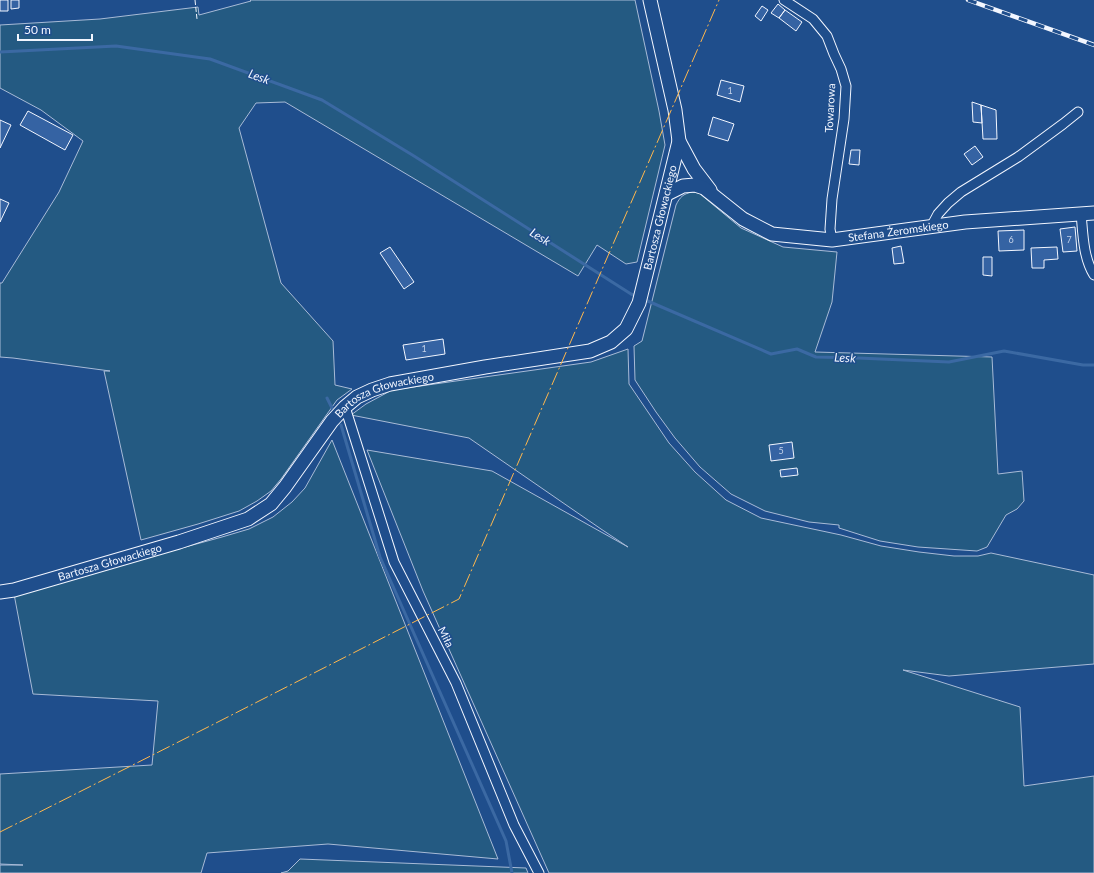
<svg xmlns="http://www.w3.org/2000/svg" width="1094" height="873" font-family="Lato,sans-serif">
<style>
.green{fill:#245a82;stroke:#a8bbd7}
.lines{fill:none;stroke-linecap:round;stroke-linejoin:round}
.stream{stroke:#3b69a3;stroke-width:3}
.building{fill:#3563a3;stroke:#f2f6ff}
.street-casing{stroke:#f2f6ff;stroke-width:11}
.secondary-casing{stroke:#f2f6ff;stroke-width:15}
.street{stroke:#1f4e8c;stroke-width:9}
.secondary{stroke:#1f4e8c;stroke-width:13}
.rail-casing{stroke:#f2f6ff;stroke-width:4.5}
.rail{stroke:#1f4e8c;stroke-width:3;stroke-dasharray:9;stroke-linecap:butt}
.fence{stroke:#f2f6ff;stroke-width:1;stroke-dasharray:5 2;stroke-linecap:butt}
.power{stroke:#ffb74d;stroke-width:1;stroke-dasharray:14 3 2 3;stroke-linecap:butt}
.labels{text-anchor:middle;stroke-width:3;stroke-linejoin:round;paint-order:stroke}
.number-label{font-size:9px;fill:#c3d1e8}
.street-label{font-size:11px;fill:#f2f6ff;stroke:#1f4e8c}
.water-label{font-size:12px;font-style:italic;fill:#f2f6ff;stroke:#1f4e8c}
</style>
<rect width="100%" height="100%" fill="#1f4e8c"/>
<path class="green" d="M 250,0 L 635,0 L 659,111 L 665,145 L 637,262 L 626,264 L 597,245 L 578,276 L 285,102 L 256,103 L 239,128 L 281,283 L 333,341 L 335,385 L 352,389 L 337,400 L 281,479 L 271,491 L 257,501 L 239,511 L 198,524 L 141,540 L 104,371 L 110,371 L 13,358 L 0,357 L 0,283 L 2,283 L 59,192 L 83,141 L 41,110 L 0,88 L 0,25 L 100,19 L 198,7 L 199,15 L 251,1 Z
M 692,192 L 699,193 L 741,228 L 783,247 L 837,252 L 832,302 L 815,352 L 992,357 L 998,474 L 1022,471 L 1024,501 L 1017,509 L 1006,515 L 987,547 L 977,551 L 918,547 L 880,541 L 839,528 L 839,525 L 809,522 L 765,511 L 731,494 L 700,467 L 675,438 L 656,412 L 635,380 L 634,346 L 642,341 L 676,205 C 680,197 683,194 692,192 Z
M 628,349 L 629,384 L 669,443 L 695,472 L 726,500 L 761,518 L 841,535 L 881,546 L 919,552 L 954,556 L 978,556 L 991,553 L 1094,575 L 1094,664 L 949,676 L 903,670 L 1020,707 L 1024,786 L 1094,776 L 1094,873 L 549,873 L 423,591 L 367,450 L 492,471 L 628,547 L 601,529 L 469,438 L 351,415 L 366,404 L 392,390 L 591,362 Z
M 332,440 L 498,859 L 328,844 L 207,853 L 201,873 L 0,873 L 0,865 L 23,865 L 0,864 L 0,774 L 152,765 L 158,701 L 33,694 L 14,594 L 222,537 L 249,529 L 273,517 L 292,502 L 305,488 Z
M 300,859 L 526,868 L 528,873 L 281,873 L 288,871 Z"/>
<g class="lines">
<path class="stream" d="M 0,52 L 116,46 L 210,59 L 322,100 L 414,156 L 631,294 L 638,297
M 643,299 L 771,354 L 797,349 L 816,357 L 858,358 L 949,362 L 1004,351 L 1083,365 L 1094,365
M 327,398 L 332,408
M 341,425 L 380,557 L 506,841 L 512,873"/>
</g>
<path class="building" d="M 0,0 L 8,0 L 8,11 L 0,11 Z
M 11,0 L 19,0 L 19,8 L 11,9 Z
M 778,4 L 785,10 L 779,18 L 771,13 Z
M 762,6 L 768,10 L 761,21 L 755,16 Z
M 785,10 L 802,22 L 796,31 L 779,18 Z
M 721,80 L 744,86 L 740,102 L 717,95 Z
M 972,102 L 981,105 L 982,123 L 973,122 Z
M 981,105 L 996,110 L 997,139 L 983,139 Z
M 28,111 L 73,135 L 65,150 L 20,125 Z
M 713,117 L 734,124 L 728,141 L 708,135 Z
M 0,120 L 11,125 L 0,148 Z
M 975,146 L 983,157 L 972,165 L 964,154 Z
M 851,150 L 860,150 L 859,165 L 849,164 Z
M 0,199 L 9,203 L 0,222 Z
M 1075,227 L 1077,251 L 1063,252 L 1060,229 Z
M 1024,230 L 1024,250 L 999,251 L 998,231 Z
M 901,246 L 904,263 L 894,264 L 892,248 Z
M 390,247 L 414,282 L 404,289 L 380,253 Z
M 1057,247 L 1058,259 L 1044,260 L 1044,268 L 1032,268 L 1031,248 Z
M 983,257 L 992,257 L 992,276 L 983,275 Z
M 443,339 L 445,354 L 406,360 L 403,345 Z
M 792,442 L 794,458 L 771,461 L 769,445 Z
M 797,468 L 798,475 L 781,477 L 780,470 Z"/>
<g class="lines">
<g class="street-casing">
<path id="street" d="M 784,0 L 813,19 L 827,36 L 834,54 L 841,69 L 846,86 L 844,119 L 832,199 L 830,229 L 832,240
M 1081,213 C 1083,234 1083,257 1094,275
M 931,227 L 938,214 L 948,203 L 961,192 L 1018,157 L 1063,124 L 1078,112
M 345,407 L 394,562 L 456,683 L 514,825 L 539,873"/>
</g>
<g class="secondary-casing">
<g id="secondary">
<path d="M 650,0 L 675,110 L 679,141 L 694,169 L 710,190"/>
<path id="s1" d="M 667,194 L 683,186 L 695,185 L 704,188 L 743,219 L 772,234 L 832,240 L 965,222 L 1094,213"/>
<path id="s2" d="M 0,592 L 14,590 L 179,542 L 248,519 L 271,504 L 285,487 L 332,421 L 345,407 L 357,397 L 372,390 L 390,384 L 485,367 L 590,351 L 611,342 L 626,329 L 639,303 L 679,141"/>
</g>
</g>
<use href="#street" class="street"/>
<use href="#secondary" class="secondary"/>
<g class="rail-casing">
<path id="rail" d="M 968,0 L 1094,45"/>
</g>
<use href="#rail" class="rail"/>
<path class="fence" d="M 195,0 L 197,19"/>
<path class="power" d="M 0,832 L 214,724 L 459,599 L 719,0"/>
</g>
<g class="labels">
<g class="number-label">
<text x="730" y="94">1</text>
<text x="1011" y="243">6</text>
<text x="1069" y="243">7</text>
<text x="424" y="352">1</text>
<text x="781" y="454">5</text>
</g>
<g class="street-label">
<text transform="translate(830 108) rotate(-87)" y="4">Towarowa</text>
<text dy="4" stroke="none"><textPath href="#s2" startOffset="822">Bartosza Głowackiego</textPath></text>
<text dy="4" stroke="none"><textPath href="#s1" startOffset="249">Stefana Żeromskiego</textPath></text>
<text dy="4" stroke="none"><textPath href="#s2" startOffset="450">Bartosza Głowackiego</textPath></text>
<text dy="4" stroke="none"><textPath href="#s2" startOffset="114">Bartosza Głowackiego</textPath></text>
<text transform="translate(446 637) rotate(63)" y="4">Miła</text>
</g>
<g class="water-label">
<text transform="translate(259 77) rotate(20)" y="4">Lesk</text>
<text transform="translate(540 237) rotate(32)" y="4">Lesk</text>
<text transform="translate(845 358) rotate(2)" y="4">Lesk</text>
</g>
</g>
<path d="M18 34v6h74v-6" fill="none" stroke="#f2f6ff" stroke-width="2"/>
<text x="24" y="34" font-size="12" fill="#f2f6ff" stroke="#1f4e8c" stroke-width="3" paint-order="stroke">50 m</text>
</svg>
